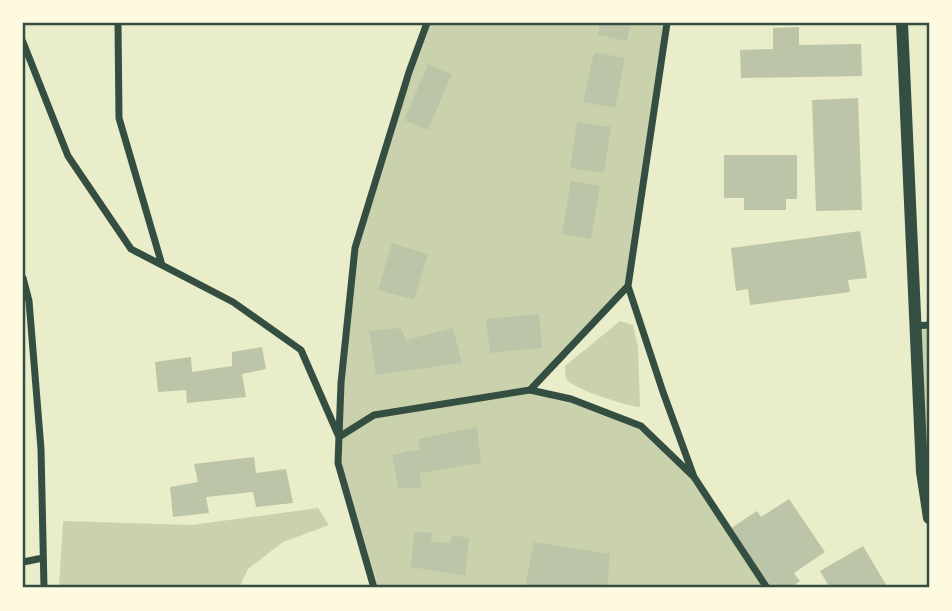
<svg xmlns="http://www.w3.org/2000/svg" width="952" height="611" font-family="'Work Sans',sans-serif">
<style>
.green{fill:#cad2ad}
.building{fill:#bcc5a7}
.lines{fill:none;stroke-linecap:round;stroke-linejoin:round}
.minor{stroke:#344e41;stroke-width:7}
.tertiary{stroke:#344e41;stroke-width:12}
.neatline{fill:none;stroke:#344e41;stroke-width:2.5}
</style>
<rect width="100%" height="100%" fill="#e9edc9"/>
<path class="green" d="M 427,23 L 668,23 L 628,286 L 531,390 L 571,399 L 641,426 L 694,477 L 767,588 L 374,588 L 338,463 L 355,248 Z
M 620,321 L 633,325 L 638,347 L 640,407 C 627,406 571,389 566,378 C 565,375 565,369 565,366 Z
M 929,325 L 929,518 L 915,326 Z
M 318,508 L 329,525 L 283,542 L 248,569 L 239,588 L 59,588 L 63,521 L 192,525 Z"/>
<path class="building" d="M 600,23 L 631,23 L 627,41 L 598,35 Z
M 799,27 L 799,45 L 861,44 L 862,76 L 741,78 L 740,50 L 773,49 L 773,28 Z
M 594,52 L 625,58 L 615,108 L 583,102 Z
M 428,64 L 452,74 L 428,130 L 404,120 Z
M 858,98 L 862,210 L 816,211 L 812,100 Z
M 577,122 L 611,127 L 604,173 L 570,168 Z
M 724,155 L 797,155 L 797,199 L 786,199 L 786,210 L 744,210 L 744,198 L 724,198 Z
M 571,181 L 600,186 L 591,239 L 562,234 Z
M 860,231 L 867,278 L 848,280 L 850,292 L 750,305 L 748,289 L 736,291 L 731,248 Z
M 392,243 L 428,254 L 414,300 L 378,290 Z
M 539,314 L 542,348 L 490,353 L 486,319 Z
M 401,328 L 406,340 L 453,328 L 462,363 L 376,375 L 369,331 Z
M 262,347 L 266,369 L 242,374 L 246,397 L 187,403 L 186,390 L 158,392 L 155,362 L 191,357 L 192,372 L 232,366 L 232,352 Z
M 477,427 L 481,463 L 420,473 L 421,488 L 398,488 L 392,455 L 420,449 L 418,439 Z
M 254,457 L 256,473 L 286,469 L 293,503 L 256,507 L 253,492 L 206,497 L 209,513 L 173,517 L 170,487 L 198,482 L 194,464 Z
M 789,499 L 825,552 L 794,573 L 800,581 L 790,588 L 770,588 L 730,529 L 757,511 L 761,517 Z
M 414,532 L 432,533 L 431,542 L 450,543 L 452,535 L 469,538 L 465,576 L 411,567 Z
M 534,542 L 610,554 L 607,588 L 525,587 Z
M 863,546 L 888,588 L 830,588 L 820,571 Z"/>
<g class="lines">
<path class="minor" d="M 118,23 L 119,118 L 162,265
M 667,23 L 628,286 L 663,392 L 694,477 L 767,588
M 23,42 L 68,156 L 131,249 L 233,302 L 301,350 L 339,437 L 374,415 L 530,390 L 571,399 L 641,426 L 694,477
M 23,278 L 29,301 L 41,449 L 44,588
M 915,326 L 929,325
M 530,390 L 628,286
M 23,562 L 43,558
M 374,588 L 338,463 L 341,383 L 355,248 L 409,72 L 427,23"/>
<path class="tertiary" d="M 902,23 L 922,472 L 929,518"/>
</g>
<rect width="952" height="611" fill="none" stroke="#fefae0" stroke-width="49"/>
<rect x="24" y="24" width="904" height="562" class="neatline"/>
</svg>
